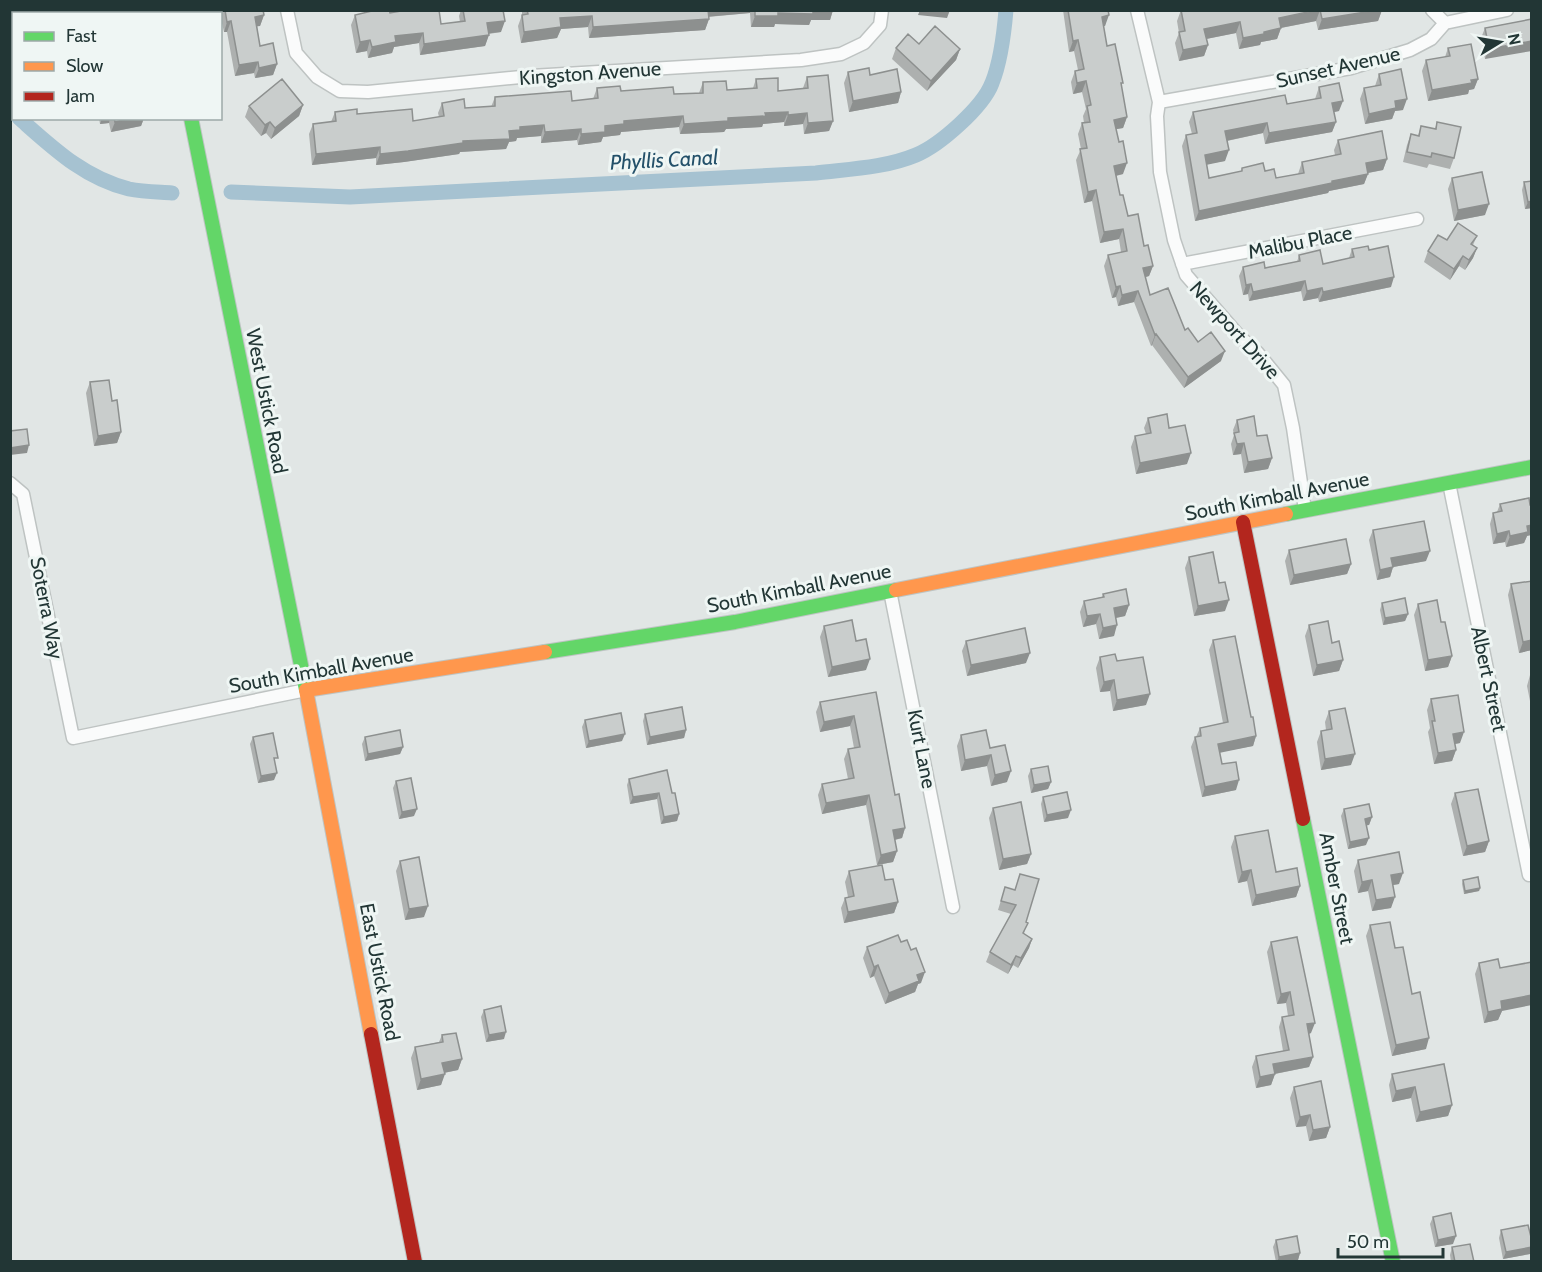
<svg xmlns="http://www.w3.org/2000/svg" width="1542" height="1272" font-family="Cabin,sans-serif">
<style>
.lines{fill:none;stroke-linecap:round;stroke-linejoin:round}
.canal{stroke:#a6c2d1;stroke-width:15}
.street-casing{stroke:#bec3c2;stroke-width:15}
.fast-casing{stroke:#bec4c3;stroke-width:16}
.slow-casing{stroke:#bec4c3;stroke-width:16}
.jam-casing{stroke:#bec4c3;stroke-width:16}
.street{stroke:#fafbfb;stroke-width:12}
.fast{stroke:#63d668;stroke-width:14}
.slow{stroke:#ff974d;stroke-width:14}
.jam{stroke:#b3261e;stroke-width:14}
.wall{fill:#adb0af}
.shaded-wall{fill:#8d908f}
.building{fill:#c9cdcc;stroke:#8d908f;stroke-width:1.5}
.labels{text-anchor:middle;stroke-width:6;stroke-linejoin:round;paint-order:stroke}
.street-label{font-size:20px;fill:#223635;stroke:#eff6f4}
.water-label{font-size:21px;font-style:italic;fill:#24516a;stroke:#eff6f4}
</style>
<rect width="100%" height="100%" fill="#e1e6e5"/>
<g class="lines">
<path class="canal" d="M 19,118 C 53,148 84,178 129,189 C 143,192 158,192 172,193
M 231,192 L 350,197 L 816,173 C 849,169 885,168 916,155 C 940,145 983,107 992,83 C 1001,61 1004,34 1006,10"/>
<g class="street-casing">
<path id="street" d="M 287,10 L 296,53 L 317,77 L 340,91 L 368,92 L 531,76 L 801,60 L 841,54 L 864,43 L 880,25 L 882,10
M 1137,10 L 1159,102 L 1157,116 L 1160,172 L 1174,240 L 1186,275 L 1240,337 L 1257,352 L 1284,385 L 1293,428 L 1305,510
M 1432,10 L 1445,23
M 1159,102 L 1351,68 L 1410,50 L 1431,39 L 1445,23 L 1507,10
M 1182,264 L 1417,219
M 10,483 L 23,494 L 73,738 L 306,690
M 1449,483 L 1529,875
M 890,591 L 953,907"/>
</g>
<g class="fast-casing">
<path id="fast" d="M 191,118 L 306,690
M 1286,514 L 1532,467
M 545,652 L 735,622 L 896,590
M 1303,819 L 1393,1262"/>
</g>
<g class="slow-casing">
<path id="slow" d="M 169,10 L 170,14
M 896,590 L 1286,514
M 306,690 L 371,1034
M 306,690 L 545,652"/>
</g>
<g class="jam-casing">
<path id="jam" d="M 1243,522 L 1303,819
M 371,1034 L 415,1262"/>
</g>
<use href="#street" class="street"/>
<use href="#fast" class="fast"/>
<use href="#slow" class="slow"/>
<use href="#jam" class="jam"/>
</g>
<path class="wall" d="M 64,10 L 102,10 L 103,14 L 65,14 Z
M 219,10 L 263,10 L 264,15 L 260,26 L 257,26 L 260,46 L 277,64 L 273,75 L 255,78 L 254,73 L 235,76 L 227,32 L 224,32 Z
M 461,10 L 463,10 L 501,32 L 489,34 L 485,46 L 420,55 L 419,43 L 394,47 L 392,53 L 368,58 L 367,51 L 356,53 L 351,25 L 355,15 L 390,13 L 441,24 L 460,22 L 459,16 Z
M 522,10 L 833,10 L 830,20 L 811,20 L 809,25 L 775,24 L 774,27 L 751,27 L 750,13 L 708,17 L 709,19 L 705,30 L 589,38 L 588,27 L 561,29 L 557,38 L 521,43 L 518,26 L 522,15 Z
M 1063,10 L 1108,10 L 1105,26 L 1103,26 L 1107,46 L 1121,87 L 1127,117 L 1123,128 L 1116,129 L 1123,174 L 1116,176 L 1120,195 L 1128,216 L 1144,246 L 1153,266 L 1149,276 L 1145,277 L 1150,295 L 1185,330 L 1221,361 L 1184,388 L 1152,345 L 1151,346 L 1134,302 L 1118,306 L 1116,297 L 1112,298 L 1104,266 L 1108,255 L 1121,252 L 1119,239 L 1100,243 L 1092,201 L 1084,203 L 1076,160 L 1081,149 L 1078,134 L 1082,123 L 1084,123 L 1083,116 L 1086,109 L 1082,92 L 1073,94 L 1071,82 L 1075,71 L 1078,70 L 1074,51 L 1069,52 Z
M 1181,10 L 1382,10 L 1378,21 L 1318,30 L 1316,21 L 1281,28 L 1277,39 L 1261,42 L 1260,45 L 1239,49 L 1236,33 L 1206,39 L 1208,45 L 1204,56 L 1179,61 L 1175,43 L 1179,33 L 1177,21 Z
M 1532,19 L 1485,59 L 1481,38 L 1485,28 Z
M 919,44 L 960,49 L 956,60 L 927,91 L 892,59 L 896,48 Z
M 1448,48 L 1478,79 L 1474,89 L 1469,90 L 1468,94 L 1428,101 L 1422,71 L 1426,60 L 1445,57 Z
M 848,72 L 870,75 L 901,92 L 898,103 L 849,112 L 844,83 Z
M 1379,74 L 1403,110 L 1395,111 L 1392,119 L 1365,124 L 1360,99 L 1364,88 L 1375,86 Z
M 807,77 L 833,121 L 829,131 L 804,134 L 803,124 L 784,126 L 784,122 L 763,124 L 762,127 L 726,129 L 724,132 L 680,134 L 679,127 L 621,132 L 620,135 L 603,137 L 601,142 L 578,145 L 577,140 L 541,143 L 541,136 L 517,138 L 516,141 L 509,142 L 506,149 L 460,152 L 459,154 L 404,162 L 376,165 L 376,158 L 312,165 L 309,134 L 313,124 L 331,122 L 335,112 L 413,121 L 439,117 L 438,113 L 442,103 L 465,108 L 491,107 L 495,97 L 572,101 L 593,99 L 597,88 L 621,91 L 674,94 L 699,93 L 703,82 L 727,90 L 753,88 L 756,79 L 778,91 L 803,88 Z
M 1319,87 L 1339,111 L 1334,112 L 1336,122 L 1332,132 L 1265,144 L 1263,133 L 1227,141 L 1225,161 L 1206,164 L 1209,178 L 1241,172 L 1242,168 L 1265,171 L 1276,178 L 1298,174 L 1302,162 L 1335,155 L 1334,150 L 1338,140 L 1387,159 L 1383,170 L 1368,173 L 1364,184 L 1329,191 L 1328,193 L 1195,221 L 1182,146 L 1186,135 L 1192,134 L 1189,122 L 1193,112 L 1287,104 L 1315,99 Z
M 303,105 L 299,116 L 271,139 L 266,133 L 261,136 L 245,117 L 249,106 Z
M 99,118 L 144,118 L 141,126 L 111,132 L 109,123 L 100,124 Z
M 1437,122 L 1454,158 L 1450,169 L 1429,164 L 1427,168 L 1403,162 L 1407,145 L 1411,134 L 1418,136 L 1421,126 L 1435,129 Z
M 1452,178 L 1485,215 L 1454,221 L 1448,189 Z
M 1524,182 L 1532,208 L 1525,209 L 1522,190 Z
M 1477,236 L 1473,245 L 1477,248 L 1473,258 L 1465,270 L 1459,266 L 1450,280 L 1424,262 L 1428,251 L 1447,240 Z
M 1352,249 L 1369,250 L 1391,287 L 1319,302 L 1318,298 L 1303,301 L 1301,291 L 1249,301 L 1248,294 L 1243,295 L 1239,276 L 1243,267 L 1265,268 L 1297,262 L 1299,255 L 1323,264 L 1349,258 Z
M 90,382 L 112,401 L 121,432 L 117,443 L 94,446 L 86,393 Z
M 1148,418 L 1169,428 L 1187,464 L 1136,474 L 1131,447 L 1135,436 L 1146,434 L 1144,428 Z
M 1237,420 L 1257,436 L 1272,458 L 1268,469 L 1244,473 L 1241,454 L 1233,455 L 1231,444 L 1234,435 L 1233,430 Z
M 1500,504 L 1527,536 L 1524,543 L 1506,547 L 1505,542 L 1493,544 L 1490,524 L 1493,513 L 1497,512 Z
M 1373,530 L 1426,561 L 1393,567 L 1390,577 L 1377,580 L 1369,540 Z
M 1289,550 L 1351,564 L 1347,574 L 1290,585 L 1285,561 Z
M 1189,557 L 1219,583 L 1225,611 L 1194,616 L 1185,568 Z
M 1532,581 L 1532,650 L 1519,653 L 1508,595 L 1511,584 Z
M 1103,594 L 1129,605 L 1125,616 L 1116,618 L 1114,636 L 1099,639 L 1096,624 L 1083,627 L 1080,612 L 1084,601 L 1102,597 Z
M 1382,603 L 1408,614 L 1405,621 L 1383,625 L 1380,610 Z
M 1418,604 L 1441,622 L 1452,656 L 1448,667 L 1425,671 L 1414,615 Z
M 1309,625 L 1332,643 L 1343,660 L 1339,671 L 1313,676 L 1305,636 Z
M 824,626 L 856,641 L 866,670 L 828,677 L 820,637 Z
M 1213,640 L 1251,717 L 1256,736 L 1253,746 L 1219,752 L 1222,764 L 1236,790 L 1202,797 L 1191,747 L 1195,737 L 1196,737 L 1200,728 L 1223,723 L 1209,650 Z
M 966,641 L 1026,663 L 967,676 L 962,651 Z
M 1100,657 L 1117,661 L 1146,705 L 1113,711 L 1110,691 L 1100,692 L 1096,668 Z
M 1530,675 L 1532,675 L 1532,711 L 1527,686 Z
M 876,692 L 895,795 L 905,828 L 902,838 L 895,840 L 897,851 L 893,862 L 877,865 L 866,805 L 822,814 L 818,795 L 822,784 L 848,779 L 844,759 L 848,749 L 854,748 L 850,726 L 820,732 L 816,712 L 820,702 Z
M 1431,699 L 1460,743 L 1455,744 L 1456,750 L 1452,761 L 1434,764 L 1428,732 L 1430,728 L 1427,710 Z
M 1329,711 L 1351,765 L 1321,770 L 1317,742 L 1321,731 L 1326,730 L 1325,722 Z
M 645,714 L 686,730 L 684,738 L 647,745 L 643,721 Z
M 585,720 L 622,741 L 586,748 L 582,727 Z
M 961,735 L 990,748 L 1007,782 L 991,786 L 987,766 L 961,771 L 957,746 Z
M 253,737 L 276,765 L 274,780 L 258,783 L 250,744 Z
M 365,737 L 403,747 L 400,754 L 365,761 L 362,744 Z
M 1031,769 L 1051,782 L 1048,789 L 1031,793 L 1028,776 Z
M 629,779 L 672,793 L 679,814 L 677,821 L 661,824 L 657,799 L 630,804 L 627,785 Z
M 396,781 L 414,816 L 399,819 L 393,788 Z
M 1455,793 L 1489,841 L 1485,852 L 1463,856 L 1451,804 Z
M 1043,797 L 1068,818 L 1044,822 L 1041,804 Z
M 993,808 L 1031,854 L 1027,864 L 999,870 L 989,818 Z
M 1344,809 L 1372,817 L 1369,825 L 1366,825 L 1366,845 L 1348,849 L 1341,816 Z
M 1235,836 L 1276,872 L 1300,886 L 1296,897 L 1252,906 L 1247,881 L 1238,883 L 1231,847 Z
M 1358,860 L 1399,884 L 1393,885 L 1391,908 L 1372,911 L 1368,891 L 1358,893 L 1354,871 Z
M 400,861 L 424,917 L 405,920 L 396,871 Z
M 849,871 L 898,902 L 894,913 L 844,923 L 841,908 L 845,898 L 848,897 L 845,882 Z
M 1020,874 L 1026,922 L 1024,934 L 1032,939 L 1029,948 L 1018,968 L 1013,965 L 1008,974 L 986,962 L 990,952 L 1011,914 L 998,910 L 1005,887 L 1015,890 Z
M 1463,880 L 1480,888 L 1479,891 L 1464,894 L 1462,884 Z
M 1370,925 L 1395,948 L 1412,994 L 1426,1049 L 1392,1056 L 1366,936 Z
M 901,942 L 911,950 L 921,983 L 918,984 L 915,992 L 885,1004 L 874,976 L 870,978 L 863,958 L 867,947 Z
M 1271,942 L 1311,1033 L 1309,1034 L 1313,1057 L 1309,1067 L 1275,1074 L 1271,1085 L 1256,1088 L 1252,1067 L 1256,1056 L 1283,1051 L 1279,1027 L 1282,1017 L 1288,1016 L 1286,1003 L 1277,1004 L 1267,952 Z
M 1479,963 L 1502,1011 L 1498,1020 L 1484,1023 L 1475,974 Z
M 484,1010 L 504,1039 L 486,1042 L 481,1017 Z
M 442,1035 L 462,1059 L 458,1070 L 444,1073 L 441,1085 L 417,1090 L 411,1058 L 415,1047 L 439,1042 Z
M 1392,1074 L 1452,1105 L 1448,1116 L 1416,1122 L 1411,1098 L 1392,1102 L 1389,1085 Z
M 1294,1087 L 1330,1127 L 1326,1138 L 1309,1141 L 1306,1126 L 1296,1127 L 1290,1098 Z
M 1433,1217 L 1453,1244 L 1435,1247 L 1430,1224 Z
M 1501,1230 L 1530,1254 L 1503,1259 L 1499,1238 Z
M 1276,1240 L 1300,1253 L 1298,1260 L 1292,1262 L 1276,1262 L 1273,1247 Z
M 1452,1247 L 1474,1262 L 1451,1262 L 1450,1255 Z"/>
<path class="shaded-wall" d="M 706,10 L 751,10 L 750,13 L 704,17 Z
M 813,10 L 833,10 L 830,20 L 811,20 L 809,25 L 775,24 L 774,27 L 751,27 L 755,16 Z
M 920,10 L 950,10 L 947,18 L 918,15 Z
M 1320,10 L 1316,21 L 1275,29 L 1279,18 Z
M 1378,10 L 1382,10 L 1378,21 L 1318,30 L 1322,19 Z
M 264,15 L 260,26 L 251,27 L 255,17 Z
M 1109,15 L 1105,26 L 1098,27 L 1102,17 Z
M 592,16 L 588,27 L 561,29 L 557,38 L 521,43 L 524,32 L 560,18 Z
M 709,19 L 705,30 L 589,38 L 593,27 Z
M 231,21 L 227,32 L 224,32 L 227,22 Z
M 505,21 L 501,32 L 483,34 L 487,23 Z
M 1240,22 L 1236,33 L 1201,40 L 1204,29 Z
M 1281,28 L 1277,39 L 1261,42 L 1260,45 L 1239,49 L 1243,38 L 1264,32 Z
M 423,33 L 419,43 L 394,47 L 392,53 L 368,58 L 372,47 L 395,36 Z
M 489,35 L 485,46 L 420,55 L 424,44 Z
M 370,40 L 367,51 L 356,53 L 360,42 Z
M 1078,40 L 1074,51 L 1069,52 L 1073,41 Z
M 1532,41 L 1532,51 L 1485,59 L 1489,49 Z
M 1208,45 L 1204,56 L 1179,61 L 1183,50 Z
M 960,49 L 956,60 L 927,91 L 931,81 Z
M 14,59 L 14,66 L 10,66 L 10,60 Z
M 258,62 L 254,73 L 235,76 L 239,65 Z
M 277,64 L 273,75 L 255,78 L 259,68 Z
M 1478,79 L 1474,89 L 1469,90 L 1468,94 L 1428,101 L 1432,90 Z
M 1086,81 L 1082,92 L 1073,94 L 1077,83 Z
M 901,92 L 898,103 L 849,112 L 853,101 Z
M 1407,99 L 1403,110 L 1395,111 L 1392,119 L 1365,124 L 1369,114 L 1395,101 Z
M 1343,101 L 1339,111 L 1329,113 L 1332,103 Z
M 303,105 L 299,116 L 271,139 L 275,128 Z
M 788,112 L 784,122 L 763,124 L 762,127 L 726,129 L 724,132 L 680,134 L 684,124 L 765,113 Z
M 807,113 L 803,124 L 784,126 L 788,115 Z
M 683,116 L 679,127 L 621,132 L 620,135 L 603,137 L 601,142 L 578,145 L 581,134 L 624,121 Z
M 1127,117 L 1123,128 L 1111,130 L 1114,120 Z
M 102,118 L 110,118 L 109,123 L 100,124 Z
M 130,118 L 144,118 L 141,126 L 111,132 L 115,122 Z
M 833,121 L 829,131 L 804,134 L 808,123 Z
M 270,122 L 266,133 L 261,136 L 265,125 Z
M 1336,122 L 1332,132 L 1265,144 L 1269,133 Z
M 1267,123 L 1263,133 L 1221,142 L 1225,131 Z
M 544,125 L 541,136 L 517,138 L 516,141 L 509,142 L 506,149 L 460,152 L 459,154 L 404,162 L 376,165 L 380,154 L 463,141 L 509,131 L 520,127 Z
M 581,129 L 577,140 L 541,143 L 545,132 Z
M 380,147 L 376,158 L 312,165 L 316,154 Z
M 1229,150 L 1225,161 L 1201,166 L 1205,155 Z
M 1387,159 L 1383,170 L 1362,174 L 1366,163 Z
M 1127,163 L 1123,174 L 1110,177 L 1114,166 Z
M 1368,174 L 1364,184 L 1329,191 L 1328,193 L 1195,221 L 1199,211 L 1332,181 Z
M 1096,190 L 1092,201 L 1084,203 L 1088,192 Z
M 1532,201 L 1532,208 L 1525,209 L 1528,202 Z
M 1489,204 L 1485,215 L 1454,221 L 1458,210 Z
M 1123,229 L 1119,239 L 1100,243 L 1104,232 Z
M 1477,248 L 1473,258 L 1465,270 L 1469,260 Z
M 1463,256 L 1459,266 L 1450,280 L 1454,269 Z
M 1153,266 L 1149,276 L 1139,279 L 1143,268 Z
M 1394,277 L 1391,287 L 1319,302 L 1323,292 Z
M 1305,281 L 1301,291 L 1249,301 L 1253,292 Z
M 1251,284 L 1248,294 L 1243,295 L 1246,285 Z
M 1120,286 L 1116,297 L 1112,298 L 1116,287 Z
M 1322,288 L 1318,298 L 1303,301 L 1307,291 Z
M 1138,291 L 1134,302 L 1118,306 L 1122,295 Z
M 1156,334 L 1152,345 L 1151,346 L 1155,335 Z
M 1225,351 L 1221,361 L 1184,388 L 1188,377 Z
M 121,432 L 117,443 L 94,446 L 98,436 Z
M 1244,443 L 1241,454 L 1233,455 L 1237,444 Z
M 29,445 L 27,453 L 10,455 L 10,448 Z
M 1191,453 L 1187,464 L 1136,474 L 1140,463 Z
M 1272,458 L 1268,469 L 1244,473 L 1248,462 Z
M 1532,525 L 1532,535 L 1527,536 L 1524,543 L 1506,547 L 1510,536 L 1527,526 Z
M 1509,531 L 1505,542 L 1493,544 L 1497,534 Z
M 1430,551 L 1426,561 L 1388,568 L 1391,558 Z
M 1351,564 L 1347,574 L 1290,585 L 1294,575 Z
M 1393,567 L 1390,577 L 1377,580 L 1380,570 Z
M 1229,600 L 1225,611 L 1194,616 L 1198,606 Z
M 1129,605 L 1125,616 L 1110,619 L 1114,608 Z
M 1100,614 L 1096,624 L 1083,627 L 1087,616 Z
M 1408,614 L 1405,621 L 1383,625 L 1385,618 Z
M 1117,625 L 1114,636 L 1099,639 L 1103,628 Z
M 1532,640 L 1532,650 L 1519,653 L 1523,642 Z
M 1030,653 L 1026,663 L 967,676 L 971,665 Z
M 1452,656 L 1448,667 L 1425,671 L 1428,660 Z
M 870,659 L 866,670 L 828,677 L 832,667 Z
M 1343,660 L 1339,671 L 1313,676 L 1317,665 Z
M 1114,680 L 1110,691 L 1100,692 L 1104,682 Z
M 1150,694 L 1146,705 L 1113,711 L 1117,700 Z
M 854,716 L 850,726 L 820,732 L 824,722 Z
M 686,730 L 684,738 L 647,745 L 650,737 Z
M 1464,732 L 1460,743 L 1449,745 L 1453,734 Z
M 625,734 L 622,741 L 586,748 L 589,741 Z
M 1256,736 L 1253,746 L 1214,754 L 1218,744 Z
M 403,747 L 400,754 L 365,761 L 368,754 Z
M 1456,750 L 1452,761 L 1434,764 L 1438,753 Z
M 1355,754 L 1351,765 L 1321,770 L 1325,759 Z
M 991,755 L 987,766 L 961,771 L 965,760 Z
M 1011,771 L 1007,782 L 991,786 L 995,775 Z
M 277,773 L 274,780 L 258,783 L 261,776 Z
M 1239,780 L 1236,790 L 1202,797 L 1205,787 Z
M 1051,782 L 1048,789 L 1031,793 L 1034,785 Z
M 659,793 L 657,799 L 630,804 L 633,797 Z
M 869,795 L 866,805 L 822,814 L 826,803 Z
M 417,809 L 414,816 L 399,819 L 402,812 Z
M 1071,810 L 1068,818 L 1044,822 L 1047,815 Z
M 679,814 L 677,821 L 661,824 L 664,817 Z
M 1372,817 L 1369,825 L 1363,826 L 1365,819 Z
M 905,828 L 902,838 L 889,841 L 893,830 Z
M 1369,838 L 1366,845 L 1348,849 L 1350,842 Z
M 1489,841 L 1485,852 L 1463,856 L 1467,846 Z
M 897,851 L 893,862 L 877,865 L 881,855 Z
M 1031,854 L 1027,864 L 999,870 L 1003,859 Z
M 1251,870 L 1247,881 L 1238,883 L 1242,872 Z
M 1403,873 L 1399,884 L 1387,886 L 1391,875 Z
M 1372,880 L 1368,891 L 1358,893 L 1362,882 Z
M 1300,886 L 1296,897 L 1252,906 L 1256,895 Z
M 1480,888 L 1479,891 L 1464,894 L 1465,891 Z
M 1395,897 L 1391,908 L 1372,911 L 1376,900 Z
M 898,902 L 894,913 L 844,923 L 848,912 Z
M 428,906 L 424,917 L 405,920 L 409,909 Z
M 1032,939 L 1029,948 L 1018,968 L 1021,958 Z
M 1016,956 L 1013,965 L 1008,974 L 1011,965 Z
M 878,965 L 874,976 L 870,978 L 874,967 Z
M 925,972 L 921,983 L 918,984 L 915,992 L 885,1004 L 889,993 L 917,975 Z
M 1290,992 L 1286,1003 L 1277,1004 L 1281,994 Z
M 1532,995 L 1532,1005 L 1502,1011 L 1498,1020 L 1484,1023 L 1488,1012 L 1501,1001 Z
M 1315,1023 L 1311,1033 L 1303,1035 L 1307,1024 Z
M 506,1032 L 504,1039 L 486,1042 L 489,1035 Z
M 1429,1038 L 1426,1049 L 1392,1056 L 1396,1045 Z
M 1313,1057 L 1309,1067 L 1269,1075 L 1273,1064 Z
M 462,1059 L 458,1070 L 438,1074 L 442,1063 Z
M 445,1074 L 441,1085 L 417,1090 L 421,1079 Z
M 1275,1074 L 1271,1085 L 1256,1088 L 1260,1077 Z
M 1415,1087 L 1411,1098 L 1392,1102 L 1396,1091 Z
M 1452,1105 L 1448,1116 L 1416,1122 L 1420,1112 Z
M 1310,1115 L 1306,1126 L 1296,1127 L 1300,1117 Z
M 1330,1127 L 1326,1138 L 1309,1141 L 1313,1130 Z
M 1456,1236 L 1453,1244 L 1435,1247 L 1438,1240 Z
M 1532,1247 L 1530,1254 L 1503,1259 L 1506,1252 Z
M 1300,1253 L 1298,1260 L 1292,1262 L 1277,1262 L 1279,1257 Z"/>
<path class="building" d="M 70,10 L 102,10 L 103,14 L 71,14 Z
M 225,10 L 263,10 L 264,15 L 255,17 L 260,46 L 273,43 L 277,64 L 259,68 L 258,62 L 239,65 L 231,21 L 227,22 Z
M 376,10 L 389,10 L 390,13 L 407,10 L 439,10 L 441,24 L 465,21 L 463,10 L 503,10 L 505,21 L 487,23 L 489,35 L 424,44 L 423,33 L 395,36 L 396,42 L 372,47 L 370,40 L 360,42 L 355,15 Z
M 527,10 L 708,10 L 709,19 L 593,27 L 592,16 L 560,18 L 561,27 L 524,32 L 522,15 L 528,14 Z
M 755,10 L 813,10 L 813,14 L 778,13 L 778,16 L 755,16 Z
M 1068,10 L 1108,10 L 1109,15 L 1102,17 L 1107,46 L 1115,44 L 1123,83 L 1121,83 L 1127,117 L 1114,120 L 1119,142 L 1123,141 L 1127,163 L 1114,166 L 1120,195 L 1123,195 L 1128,216 L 1138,214 L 1144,246 L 1148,245 L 1153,266 L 1143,268 L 1150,295 L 1168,288 L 1185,330 L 1188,328 L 1198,342 L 1211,332 L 1225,351 L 1188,377 L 1156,334 L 1155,335 L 1138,291 L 1122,295 L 1120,286 L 1116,287 L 1108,255 L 1127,251 L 1123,229 L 1104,232 L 1096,190 L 1088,192 L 1080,149 L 1087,148 L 1082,123 L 1090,122 L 1087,106 L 1091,105 L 1086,81 L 1077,83 L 1075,71 L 1084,69 L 1078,40 L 1073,41 Z
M 1181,10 L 1317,10 L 1279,18 L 1281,28 L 1264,32 L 1264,34 L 1243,38 L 1240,22 L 1204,29 L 1208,45 L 1183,50 L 1179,32 L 1185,31 Z
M 1320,10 L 1378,10 L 1322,19 Z
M 1532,19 L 1532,41 L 1489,49 L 1485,28 Z
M 935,26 L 960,49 L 931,81 L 896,48 L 908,34 L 919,44 Z
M 10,41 L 14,41 L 14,59 L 10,60 Z
M 1471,44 L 1478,79 L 1471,80 L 1472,83 L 1432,90 L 1426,60 L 1450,56 L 1448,48 Z
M 869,68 L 870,75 L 897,69 L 901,92 L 853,101 L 848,72 Z
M 1401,69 L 1407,99 L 1395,101 L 1396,108 L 1369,114 L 1364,88 L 1381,85 L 1379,74 Z
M 828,75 L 833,121 L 808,123 L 807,113 L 788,115 L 788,112 L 765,113 L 766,116 L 728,118 L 728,121 L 684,124 L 683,116 L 624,121 L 624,124 L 605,126 L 605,132 L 581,134 L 581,129 L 545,132 L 544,125 L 520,127 L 520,130 L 509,131 L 510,139 L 463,141 L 463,143 L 408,151 L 380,154 L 380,147 L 316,154 L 313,124 L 336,121 L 335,112 L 357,109 L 357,114 L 412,109 L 413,121 L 444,116 L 442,103 L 464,99 L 465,108 L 495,106 L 495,97 L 571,91 L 572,101 L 598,98 L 597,88 L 620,86 L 621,91 L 673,87 L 674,94 L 703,93 L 703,82 L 726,81 L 727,90 L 757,88 L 756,79 L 778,78 L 778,91 L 808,88 L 807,77 Z
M 282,79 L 303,105 L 275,128 L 270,122 L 265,125 L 249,106 Z
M 1339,83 L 1343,101 L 1332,103 L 1336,122 L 1269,133 L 1267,123 L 1225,131 L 1229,150 L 1205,155 L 1209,178 L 1242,171 L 1242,168 L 1263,163 L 1265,171 L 1274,169 L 1276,178 L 1304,173 L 1302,162 L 1341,154 L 1338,140 L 1382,131 L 1387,159 L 1366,163 L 1368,174 L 1332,181 L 1332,183 L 1199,211 L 1186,135 L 1197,133 L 1193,112 L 1285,95 L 1287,104 L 1321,98 L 1319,87 Z
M 114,118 L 130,118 L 115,122 Z
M 1437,122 L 1461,127 L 1454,158 L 1432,153 L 1431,157 L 1407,152 L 1411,134 L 1419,136 L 1421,126 L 1436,129 Z
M 1482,172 L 1489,204 L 1458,210 L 1452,178 Z
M 1532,181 L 1532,201 L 1528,202 L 1524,182 Z
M 1458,223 L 1477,236 L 1471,244 L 1477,248 L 1469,260 L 1463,256 L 1454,269 L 1428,251 L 1438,235 L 1447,240 Z
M 1368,246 L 1369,250 L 1388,246 L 1394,277 L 1323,292 L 1322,288 L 1307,291 L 1305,281 L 1253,292 L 1251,284 L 1246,285 L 1243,267 L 1264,262 L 1265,268 L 1300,261 L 1299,255 L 1320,250 L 1323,264 L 1354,257 L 1352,249 Z
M 109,380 L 112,401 L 117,400 L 121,432 L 98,436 L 90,382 Z
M 1167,414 L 1169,428 L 1185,425 L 1191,453 L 1140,463 L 1135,436 L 1151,433 L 1148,418 Z
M 1254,416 L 1257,436 L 1267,435 L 1272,458 L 1248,462 L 1244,443 L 1237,444 L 1234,433 L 1239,432 L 1237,420 Z
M 27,429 L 29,445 L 10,448 L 10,431 Z
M 1529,498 L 1530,505 L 1532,505 L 1532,525 L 1527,526 L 1528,532 L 1510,536 L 1509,531 L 1497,534 L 1493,513 L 1502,511 L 1500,504 Z
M 1424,521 L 1430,551 L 1391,558 L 1393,567 L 1380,570 L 1373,530 Z
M 1346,539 L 1351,564 L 1294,575 L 1289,550 Z
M 1213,552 L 1219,583 L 1225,582 L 1229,600 L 1198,606 L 1189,557 Z
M 1532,581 L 1532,640 L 1523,642 L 1511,584 Z
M 1126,589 L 1129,605 L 1114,608 L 1117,625 L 1103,628 L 1100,614 L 1087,616 L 1084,601 L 1104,597 L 1103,594 Z
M 1405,598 L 1408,614 L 1385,618 L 1382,603 Z
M 1437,600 L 1441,622 L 1445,622 L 1452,656 L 1428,660 L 1418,604 Z
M 852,620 L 856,641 L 866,639 L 870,659 L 832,667 L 824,626 Z
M 1328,621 L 1332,643 L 1339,641 L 1343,660 L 1317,665 L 1309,625 Z
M 1025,628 L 1030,653 L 971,665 L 966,641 Z
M 1235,636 L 1251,717 L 1253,717 L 1256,736 L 1218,744 L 1222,764 L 1236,762 L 1239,780 L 1205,787 L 1195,737 L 1201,736 L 1200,728 L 1228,722 L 1213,640 Z
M 1115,654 L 1117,661 L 1143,657 L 1150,694 L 1117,700 L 1114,680 L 1104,682 L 1100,657 Z
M 876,692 L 895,795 L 899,794 L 905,828 L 893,830 L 897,851 L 881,855 L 869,795 L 826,803 L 822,784 L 854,778 L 848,749 L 860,747 L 854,716 L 824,722 L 820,702 Z
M 1458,695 L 1464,732 L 1453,734 L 1456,750 L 1438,753 L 1432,721 L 1435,721 L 1431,699 Z
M 682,707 L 686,730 L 650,737 L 645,714 Z
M 1345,708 L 1355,754 L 1325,759 L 1321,731 L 1332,729 L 1329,711 Z
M 621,713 L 625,734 L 589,741 L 585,720 Z
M 400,730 L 403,747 L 368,754 L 365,737 Z
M 986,730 L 990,748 L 1005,745 L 1011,771 L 995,775 L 991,755 L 965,760 L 961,735 Z
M 273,733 L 278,758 L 274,758 L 277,773 L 261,776 L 253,737 Z
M 1048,766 L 1051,782 L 1034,785 L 1031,769 Z
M 667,770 L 672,793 L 675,793 L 679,814 L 664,817 L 659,793 L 633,797 L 629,779 Z
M 411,778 L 417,809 L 402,812 L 396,781 Z
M 1478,789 L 1489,841 L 1467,846 L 1455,793 Z
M 1067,792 L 1071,810 L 1047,815 L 1043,797 Z
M 1021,802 L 1031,854 L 1003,859 L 993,808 Z
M 1369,804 L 1372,817 L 1365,819 L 1369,838 L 1350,842 L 1344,809 Z
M 1268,830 L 1276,872 L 1297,868 L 1300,886 L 1256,895 L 1251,870 L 1242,872 L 1235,836 Z
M 1399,852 L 1403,873 L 1391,875 L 1395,897 L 1376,900 L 1372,880 L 1362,882 L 1358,860 Z
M 419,857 L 428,906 L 409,909 L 400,861 Z
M 882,865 L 885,880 L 893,879 L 898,902 L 848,912 L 845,898 L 854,896 L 849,871 Z
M 1020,874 L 1039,879 L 1026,922 L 1028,923 L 1023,933 L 1032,939 L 1021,958 L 1016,956 L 1011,965 L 990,952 L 1016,905 L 1001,901 L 1005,887 L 1015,890 Z
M 1478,877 L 1480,888 L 1465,891 L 1463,880 Z
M 1390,922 L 1395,948 L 1403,947 L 1412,994 L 1420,992 L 1429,1038 L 1396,1045 L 1370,925 Z
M 898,935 L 901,942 L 907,940 L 911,950 L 916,948 L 925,972 L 917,975 L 919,981 L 889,993 L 878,965 L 874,967 L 867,947 Z
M 1297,937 L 1315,1023 L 1307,1024 L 1313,1057 L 1273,1064 L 1275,1074 L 1260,1077 L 1256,1056 L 1289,1050 L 1282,1017 L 1294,1015 L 1290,992 L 1281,994 L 1271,942 Z
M 1498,959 L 1500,968 L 1532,962 L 1532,995 L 1501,1001 L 1502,1009 L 1488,1012 L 1479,963 Z
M 501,1006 L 506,1032 L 489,1035 L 484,1010 Z
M 456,1033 L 462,1059 L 442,1063 L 445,1074 L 421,1079 L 415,1047 L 443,1042 L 442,1035 Z
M 1444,1064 L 1452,1105 L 1420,1112 L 1415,1087 L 1396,1091 L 1392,1074 Z
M 1321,1081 L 1330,1127 L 1313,1130 L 1310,1115 L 1300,1117 L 1294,1087 Z
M 1451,1213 L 1456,1236 L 1438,1240 L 1433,1217 Z
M 1528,1225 L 1532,1241 L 1532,1247 L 1506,1252 L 1501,1230 Z
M 1297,1236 L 1300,1253 L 1279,1257 L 1276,1240 Z
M 1470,1244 L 1474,1262 L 1455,1262 L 1452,1247 Z"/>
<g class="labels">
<g class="street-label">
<text transform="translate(1338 67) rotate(-13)" y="7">Sunset Avenue</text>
<text transform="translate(590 73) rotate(-4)" y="7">Kingston Avenue</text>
<text transform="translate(1300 242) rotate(-11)" y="7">Malibu Place</text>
<text transform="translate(1235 330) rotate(48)" y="7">Newport Drive</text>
<text transform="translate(267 401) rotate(79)" y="7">West Ustick Road</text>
<text transform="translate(1277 496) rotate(-11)" y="7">South Kimball Avenue</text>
<text transform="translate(799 588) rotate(-11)" y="7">South Kimball Avenue</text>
<text transform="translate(47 608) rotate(79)" y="7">Soterra Way</text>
<text transform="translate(321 670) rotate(-10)" y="7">South Kimball Avenue</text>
<text transform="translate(1489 679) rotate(78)" y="7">Albert Street</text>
<text transform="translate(922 749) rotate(79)" y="7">Kurt Lane</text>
<text transform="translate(1337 888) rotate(79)" y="7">Amber Street</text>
<text transform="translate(380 972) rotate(79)" y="7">East Ustick Road</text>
</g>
<g class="water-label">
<text transform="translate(664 160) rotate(-3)" y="7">Phyllis Canal</text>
</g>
</g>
<rect width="1542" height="1272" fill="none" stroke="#223635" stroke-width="24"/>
<rect x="12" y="12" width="210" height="108" fill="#eff6f4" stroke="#9da9a8" stroke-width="1.5"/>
<rect x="24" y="32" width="30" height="9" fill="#63d668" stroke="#9da9a8" stroke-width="1.5"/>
<text x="66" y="42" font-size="18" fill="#223635">Fast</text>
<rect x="24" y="62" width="30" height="9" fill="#ff974d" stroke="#9da9a8" stroke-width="1.5"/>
<text x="66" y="72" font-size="18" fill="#223635">Slow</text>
<rect x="24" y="92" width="30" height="9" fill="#b3261e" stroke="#9da9a8" stroke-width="1.5"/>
<text x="66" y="102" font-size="18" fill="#223635">Jam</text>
<g transform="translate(1500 42) rotate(79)" stroke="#eff6f4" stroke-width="4.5" paint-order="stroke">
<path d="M0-4.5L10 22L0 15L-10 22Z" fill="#223635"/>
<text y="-9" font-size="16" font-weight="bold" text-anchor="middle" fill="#223635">N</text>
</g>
<path d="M1338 1248v9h105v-9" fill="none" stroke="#223635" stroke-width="3"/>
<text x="1347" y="1248" font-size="18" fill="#223635" stroke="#eff6f4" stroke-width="4.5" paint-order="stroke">50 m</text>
</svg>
